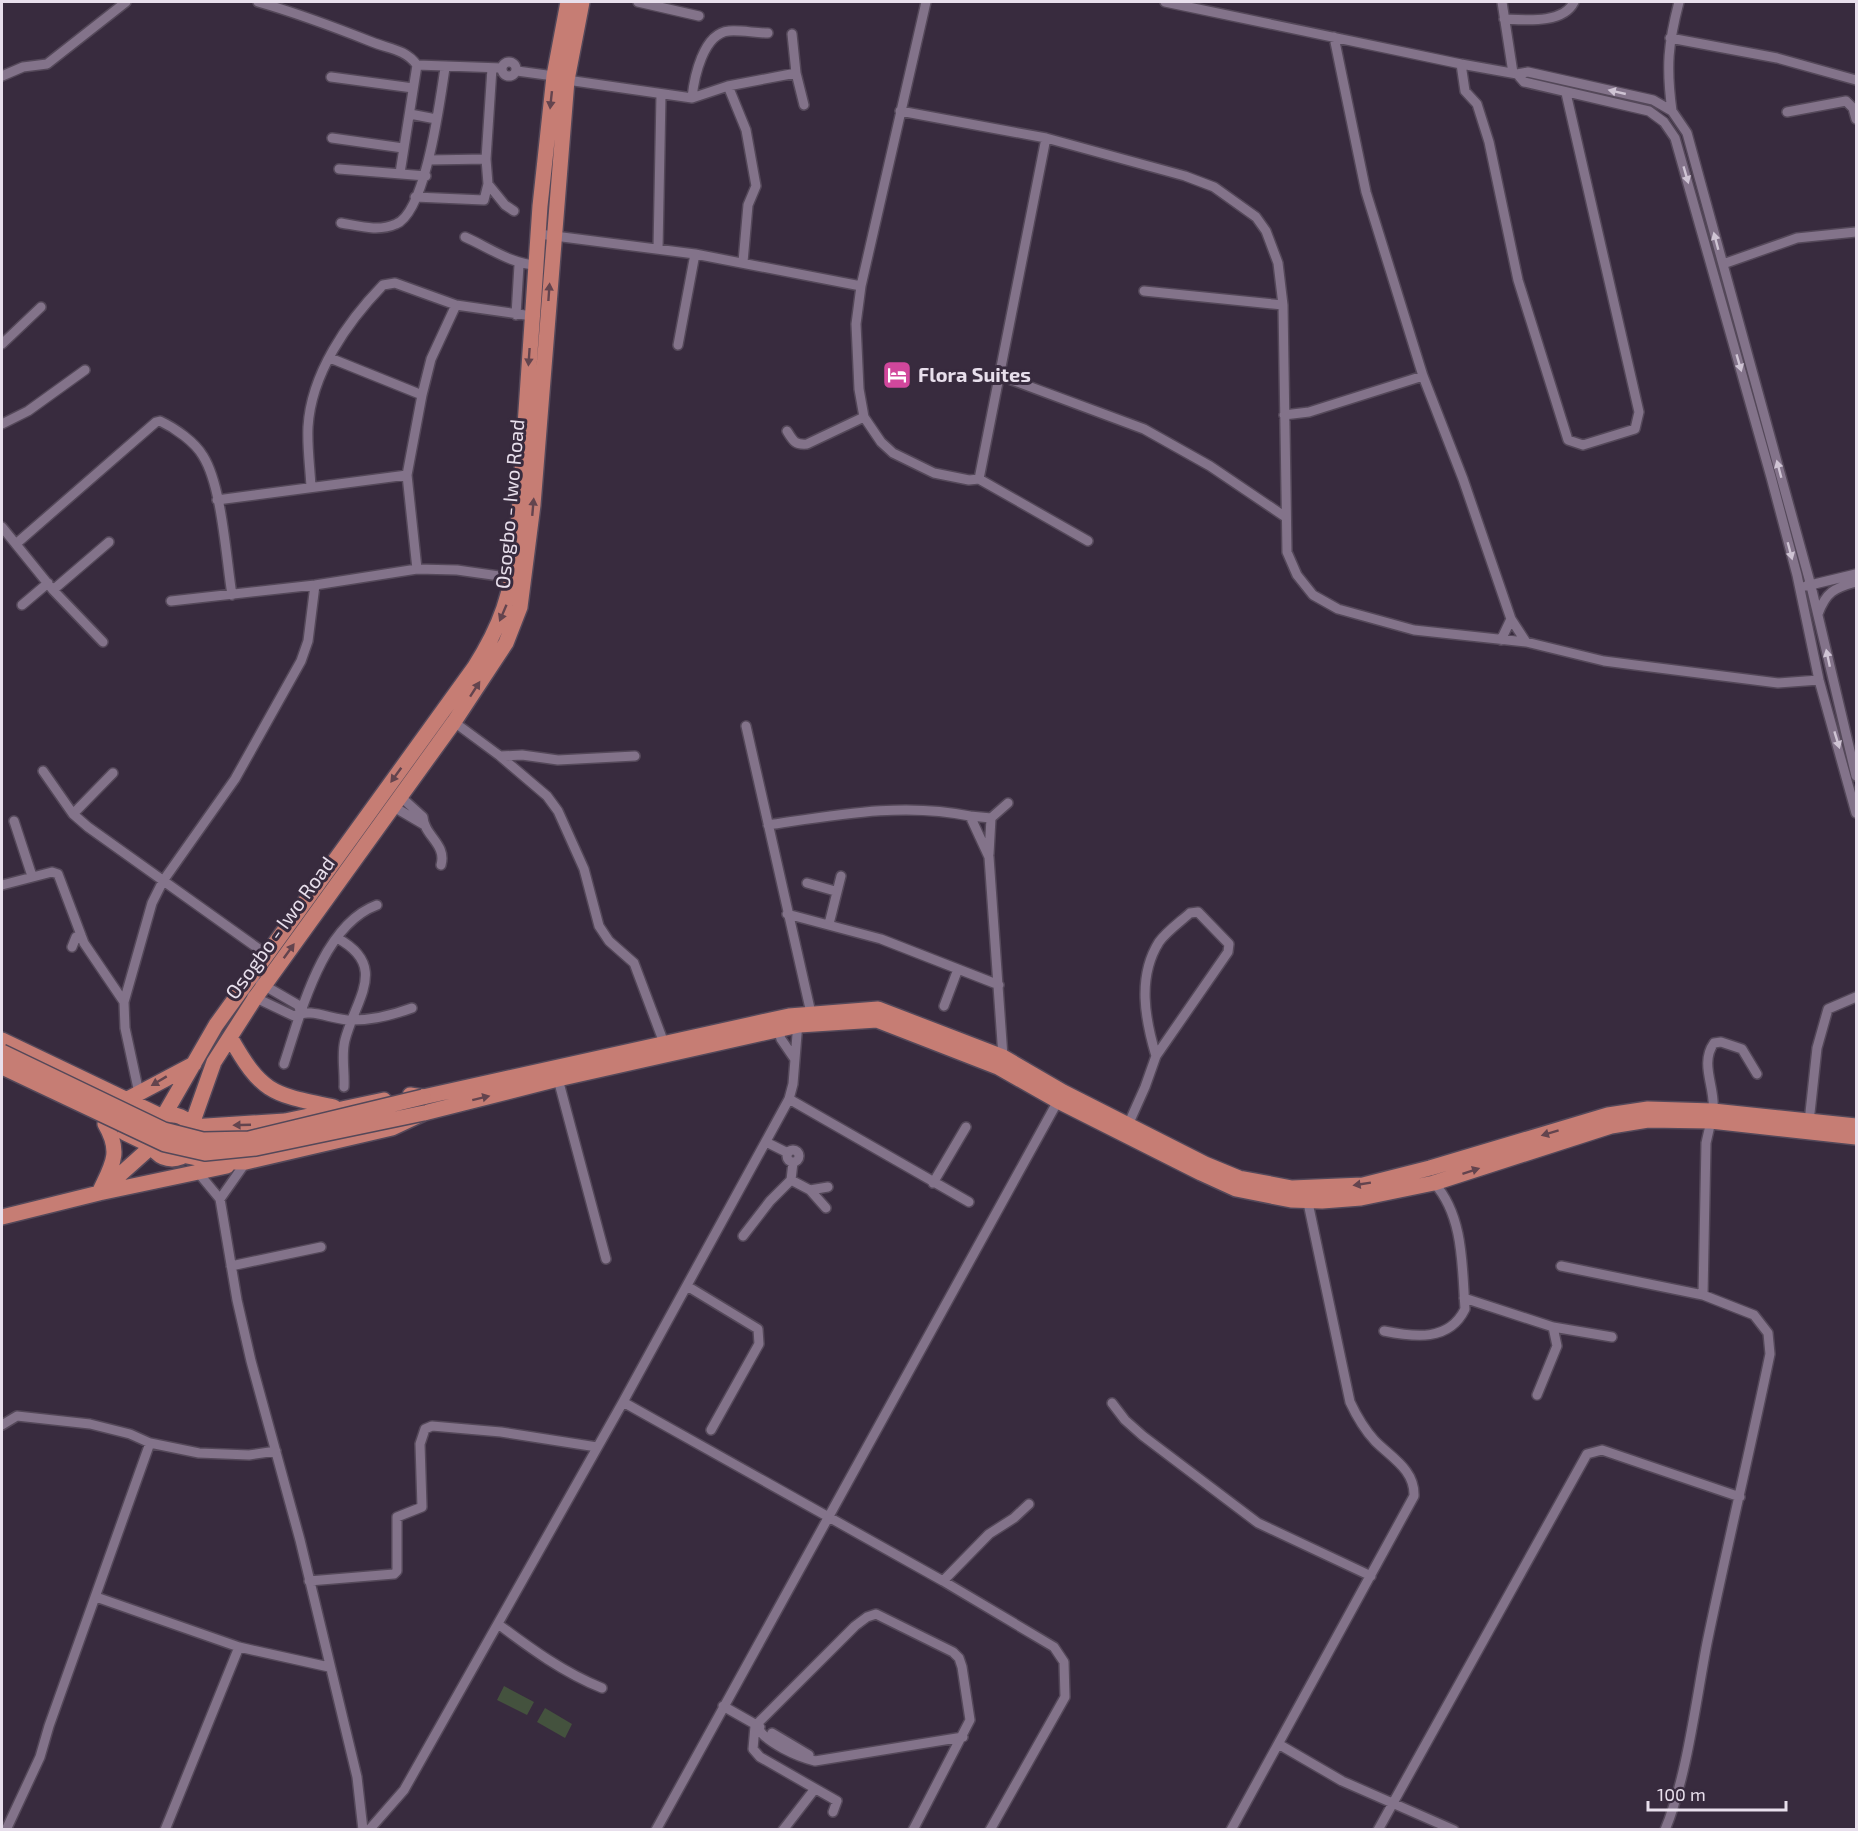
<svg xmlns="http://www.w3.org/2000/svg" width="1858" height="1831" font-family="'Exo 2',sans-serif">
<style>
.grass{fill:#44523e}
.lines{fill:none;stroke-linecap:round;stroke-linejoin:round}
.minor-casing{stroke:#544859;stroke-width:12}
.primary-casing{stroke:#544859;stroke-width:18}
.minor{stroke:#83738a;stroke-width:9}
.primary{stroke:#c67d74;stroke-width:15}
.primary-bridge-casing{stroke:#544859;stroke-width:18;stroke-linecap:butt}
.primary-bridge{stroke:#c67d74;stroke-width:15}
.oneway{fill:#cfc4d4}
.oneway2{fill:#63444e}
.labels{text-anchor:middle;stroke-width:6;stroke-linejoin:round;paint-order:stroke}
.poi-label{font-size:20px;font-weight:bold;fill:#e8dfec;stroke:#382b3e;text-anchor:start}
.street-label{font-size:20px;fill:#e8dfec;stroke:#382b3e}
</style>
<rect width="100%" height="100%" fill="#382b3e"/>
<path class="grass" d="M 504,1686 L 534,1702 L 527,1715 L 497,1700 Z
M 545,1708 L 572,1724 L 565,1738 L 537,1722 Z"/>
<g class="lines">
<g class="minor-casing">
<path id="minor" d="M 258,2 C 297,13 334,27 372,42 C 389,49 405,49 417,65 L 502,68
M 638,2 L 699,16
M 926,2 L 861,286 L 856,324 L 859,389 L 864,417 L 881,442 L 893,453 L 934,473 L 969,480 L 979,479 L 1088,541
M 1165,2 L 1461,64 L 1517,74 L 1528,72 L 1653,100 L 1672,111 L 1687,133 L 1811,586 L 1856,776
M 1502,2 L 1513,73
M 1504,19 C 1526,20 1563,24 1574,2
M 792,34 L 796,73 L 804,105
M 1334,37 L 1366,192 L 1423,376 L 1463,479 L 1511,619 L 1526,642
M 1670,38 L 1777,58 L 1856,80
M502 69a7 7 0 1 1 14 0a7 7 0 1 1-14 0Z
M 1461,64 L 1465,91 L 1477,104 L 1489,142 L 1518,280 L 1568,440 L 1583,445 L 1635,429 L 1639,412 L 1566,93
M 517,71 L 554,76
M 1517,74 L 1524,82 L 1649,111 L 1664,122 L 1675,138 L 1771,477 L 1797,575 L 1819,680 L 1856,813
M 2,76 L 23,67 L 47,64 L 126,2
M 331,77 L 413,88
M 567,80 L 692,98 L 728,86 L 796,73
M 728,86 L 746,130 L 756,186 L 748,205 L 743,262
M 692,98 C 694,78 703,33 729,31 C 741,30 755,33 768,33
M 900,111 L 1046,138 L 1185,176 L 1214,187 L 1256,217 L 1266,231 L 1278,263 L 1283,305 L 1287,552 L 1297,575 L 1313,595 L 1338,609 L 1414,630 L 1526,642 L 1604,661 L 1635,665 L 1778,683 L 1819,680
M 1672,111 C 1666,67 1668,44 1679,2
M 1787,112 L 1846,101 L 1853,108 L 1856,119
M 410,114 L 436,119
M 332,138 L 403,148
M 429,160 L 486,159
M 339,169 L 426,176
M 400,173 L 417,65
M 488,184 L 505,205 L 514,211
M 415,197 L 484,200 L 488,184 L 486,159 L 492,68
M 341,223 C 359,226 378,232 396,224 C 426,212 440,100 445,68
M 539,234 L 695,254 L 861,286
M 465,237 C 488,247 513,265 537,265
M 658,249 L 661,95
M 1723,264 L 1797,238 L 1856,232
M 1144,291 L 1283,305
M 516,315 L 519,265
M 2,344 L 41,307
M 678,345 L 695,254
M 330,358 L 422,395
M 1001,376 L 1144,429 L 1210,466 L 1284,516
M 1284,415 L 1309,412 L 1423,376
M 2,424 L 28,411 L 85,370
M 787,431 C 793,441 795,445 807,444 L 864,417
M 979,479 L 1046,138
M 311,487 C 310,467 307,447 308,427 C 311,374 347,322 383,285 L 395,283 L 456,305 L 532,316
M 217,500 L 407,475
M 2,527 L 53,590 L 103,642
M 17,543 L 156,422 L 160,421 C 175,428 195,442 203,456 C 222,486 226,558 232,595
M 417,569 L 407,475 L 422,395 L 431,359 L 456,305
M 1806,586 L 1856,574
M 53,590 L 109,542
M 171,601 L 315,585 L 417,569 L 457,570 L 513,578
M 22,605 L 48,583
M 1818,614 C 1826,592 1834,588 1856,582
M 1501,640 L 1511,619
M 454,722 L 500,756 L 547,796 L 558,811 L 584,869 L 599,926 L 609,941 L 634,963 L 664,1043
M 746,726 L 811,1013
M 500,756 L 522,755 L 558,760 L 635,756
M 43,771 L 73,814 L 88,827 L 266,954
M 401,797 L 423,817 C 424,836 447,844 441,865
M 394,807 L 423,824
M 73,814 L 113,773
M 970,816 L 991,818 L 1008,803
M 14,821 L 32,876
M 768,825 C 836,815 903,802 970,816 L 989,857 L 1003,1057
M 989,854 L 991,818
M 807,883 L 835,891
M 2,885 L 52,872 L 58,874 L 84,943 L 124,1002
M 787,914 L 881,939 L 999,985
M 829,924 L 841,876
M 337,938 C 389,966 356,998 345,1040 C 341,1055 345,1071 344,1087
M 72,947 L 76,937 L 81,935
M 260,983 L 298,1005 L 301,1012
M 252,996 L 294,1016 C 311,1007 334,1021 353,1020 C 374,1020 393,1015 412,1008
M 944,1006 L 958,969
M 777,1026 L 781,1039 L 794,1058
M 284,1064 C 301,1013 322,925 377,905
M 558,1079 L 606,1259
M 139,1093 L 125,1028 L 124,1002 L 152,903 L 163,881 L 235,779 L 301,661 L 308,641 L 315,585
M 789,1099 L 969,1202
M 1713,1111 C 1716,1088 1699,1064 1714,1043 L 1721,1042 L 1742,1049 L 1757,1074
M 1809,1122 L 1817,1048 L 1828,1009 L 1856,997
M 1128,1125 L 1145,1087 L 1156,1056 L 1228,952 L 1229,944 L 1198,912 L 1190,913 C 1180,922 1167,931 1159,942 C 1137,977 1145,1019 1156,1056
M 766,1142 L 788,1153
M787 1156a6 6 0 1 1 12 0a6 6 0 1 1-12 0Z
M 196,1170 L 220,1199 L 237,1300 L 251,1361 L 300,1540 L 357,1777 L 363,1830
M 791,1180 L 810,1190 L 826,1208
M 933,1183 L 966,1127
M 810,1190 L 828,1187
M 220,1199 L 246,1162
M 743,1236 L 770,1201 L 791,1180 L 793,1162
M 231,1266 L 321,1247
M 1561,1266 L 1703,1295 L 1754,1315 L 1768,1333 L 1770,1354 C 1750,1451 1727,1546 1707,1643 C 1696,1700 1687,1777 1665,1830
M 687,1286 L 758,1329 L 759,1344 L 711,1430
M 1703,1295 L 1706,1143 L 1711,1121
M 1464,1298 L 1553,1327 L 1612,1337
M 1384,1331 C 1414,1337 1449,1342 1465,1309 C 1462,1267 1464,1216 1434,1183
M 1537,1395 L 1557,1346 L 1553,1327
M 623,1402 L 943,1581 L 1054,1647 L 1064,1662 L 1065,1697 L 990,1830
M 1112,1403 L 1125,1420 L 1143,1436 L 1258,1523 L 1371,1576
M 2,1425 L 17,1416 L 90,1424 L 130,1434 L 150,1443 L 199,1453 L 249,1455 L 276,1451
M 309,1581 L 394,1574 L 397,1571 L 397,1517 L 422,1507 L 420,1444 L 425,1429 L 432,1426 L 501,1432 L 597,1447
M 943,1581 L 989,1534 L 1014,1518 L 1029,1504
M 96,1597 L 239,1647 L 329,1667
M 498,1624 C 530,1648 564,1673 602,1688
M 723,1706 L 760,1727
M 757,1727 C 766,1743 798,1757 815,1761 L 963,1737
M 772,1733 L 809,1755
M 1280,1745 L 1342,1781 L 1454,1830
M 833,1812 L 837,1801 L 760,1757 L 753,1749 L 755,1726 L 855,1626 L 867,1617 L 876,1614 L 953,1652 L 959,1658 L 962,1667 L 970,1720 L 913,1830
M 6,1830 L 40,1757 L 49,1726 L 150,1443
M 165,1830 L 239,1647
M 369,1830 L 404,1790 L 623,1402 L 789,1099 L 793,1084 L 798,1022
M 656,1830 L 1059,1099
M 783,1830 L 814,1790
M 1231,1830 L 1414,1496 C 1415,1470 1392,1458 1375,1441 C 1364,1429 1357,1417 1350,1402 L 1307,1198
M 1378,1830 L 1587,1454 L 1602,1450 L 1740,1497"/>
</g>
<g class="primary-casing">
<path id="primary" d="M 230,1037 C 262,1094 272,1094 334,1107
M 2,1040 L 163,1117
M 410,1095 L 423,1097 L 789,1016 L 878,1009 L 1003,1057 L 1063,1092 L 1205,1164 L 1239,1178 L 1292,1188 L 1363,1185 L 1430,1168 L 1608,1115 L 1648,1109 L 1713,1111 L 1856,1126
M 126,1100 L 194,1064
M150 1137a22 22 0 1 1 44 0a22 22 0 1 1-44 0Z
M 163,1117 L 216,1025 L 474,668 C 501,626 512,593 517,543 L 540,206 L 554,76 L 568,2
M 191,1127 L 285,1121 L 384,1100
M 191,1127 L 214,1062 L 255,998 L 454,722 L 506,643 L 520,607 L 533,505 L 567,80 L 582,2
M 125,1133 L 152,1146
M 187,1156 L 216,1162 L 246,1162 L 392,1128 L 424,1113 L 558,1079 L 799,1025 L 877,1020 L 998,1067 L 1058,1101 L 1201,1173 L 1236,1189 L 1291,1200 L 1322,1201 L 1361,1198 L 1434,1183 L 1611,1126 L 1648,1120 L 1711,1121 L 1856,1137
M 104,1189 L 152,1146
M 99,1193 C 112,1165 122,1153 105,1124
M 2,1217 L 99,1193 L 227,1166"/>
</g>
<use href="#minor" class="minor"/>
<use href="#primary" class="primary"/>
<g class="primary-bridge-casing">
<path id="primary-bridge" d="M 2,1052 L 164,1130 L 203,1140 L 249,1139 L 423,1097
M 2,1067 L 165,1144 L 205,1153 L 256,1148 L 424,1113"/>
</g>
<use href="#primary-bridge" class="primary-bridge"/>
</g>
<defs><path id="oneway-solid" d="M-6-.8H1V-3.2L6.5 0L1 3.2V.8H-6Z" transform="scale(1.5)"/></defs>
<g class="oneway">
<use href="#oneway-solid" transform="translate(1617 92) rotate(-167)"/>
<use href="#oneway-solid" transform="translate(1686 175) rotate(74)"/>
<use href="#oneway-solid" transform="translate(1716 241) rotate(-105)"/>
<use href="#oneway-solid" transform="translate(1739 363) rotate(74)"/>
<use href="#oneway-solid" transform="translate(1779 469) rotate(-105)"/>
<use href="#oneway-solid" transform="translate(1790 551) rotate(75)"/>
<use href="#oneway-solid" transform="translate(1828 658) rotate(-102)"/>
<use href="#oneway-solid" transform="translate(1837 740) rotate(73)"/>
</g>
<g class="oneway2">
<use href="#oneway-solid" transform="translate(551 100) rotate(96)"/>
<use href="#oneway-solid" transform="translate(549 292) rotate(-86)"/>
<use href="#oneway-solid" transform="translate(529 357) rotate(94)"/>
<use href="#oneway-solid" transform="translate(533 507) rotate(-85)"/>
<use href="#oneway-solid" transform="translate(503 613) rotate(113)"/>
<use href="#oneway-solid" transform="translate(475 689) rotate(-57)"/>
<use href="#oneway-solid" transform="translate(396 775) rotate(126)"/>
<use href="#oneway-solid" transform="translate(289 951) rotate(-54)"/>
<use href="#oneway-solid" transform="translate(159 1081) rotate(149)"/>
<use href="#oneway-solid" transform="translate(481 1098) rotate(-14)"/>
<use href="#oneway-solid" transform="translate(242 1125) rotate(178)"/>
<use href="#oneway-solid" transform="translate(1550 1133) rotate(163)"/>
<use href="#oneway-solid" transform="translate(1471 1171) rotate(-18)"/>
<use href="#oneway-solid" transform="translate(1362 1184) rotate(171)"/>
</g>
<defs>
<g id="hotel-square" transform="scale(1.5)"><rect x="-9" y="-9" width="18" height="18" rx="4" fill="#d1479c" stroke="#382b3e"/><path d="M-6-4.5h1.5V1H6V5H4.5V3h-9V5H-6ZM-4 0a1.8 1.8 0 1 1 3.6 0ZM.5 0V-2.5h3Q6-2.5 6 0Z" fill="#fff"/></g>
</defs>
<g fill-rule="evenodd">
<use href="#hotel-square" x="897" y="375"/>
</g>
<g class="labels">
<g class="poi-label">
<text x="918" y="382">Flora Suites</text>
</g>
<g class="street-label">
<text transform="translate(510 504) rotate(-85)" y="7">Osogbo - Iwo Road</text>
<text transform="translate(280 928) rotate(-54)" y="7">Osogbo - Iwo Road</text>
</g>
</g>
<rect width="1858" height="1831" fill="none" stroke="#e8dfec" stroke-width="6"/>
<path d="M1648 1801v9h138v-9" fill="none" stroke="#e8dfec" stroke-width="3"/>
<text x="1657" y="1801" font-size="18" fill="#e8dfec" stroke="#382b3e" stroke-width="4.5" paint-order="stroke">100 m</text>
</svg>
